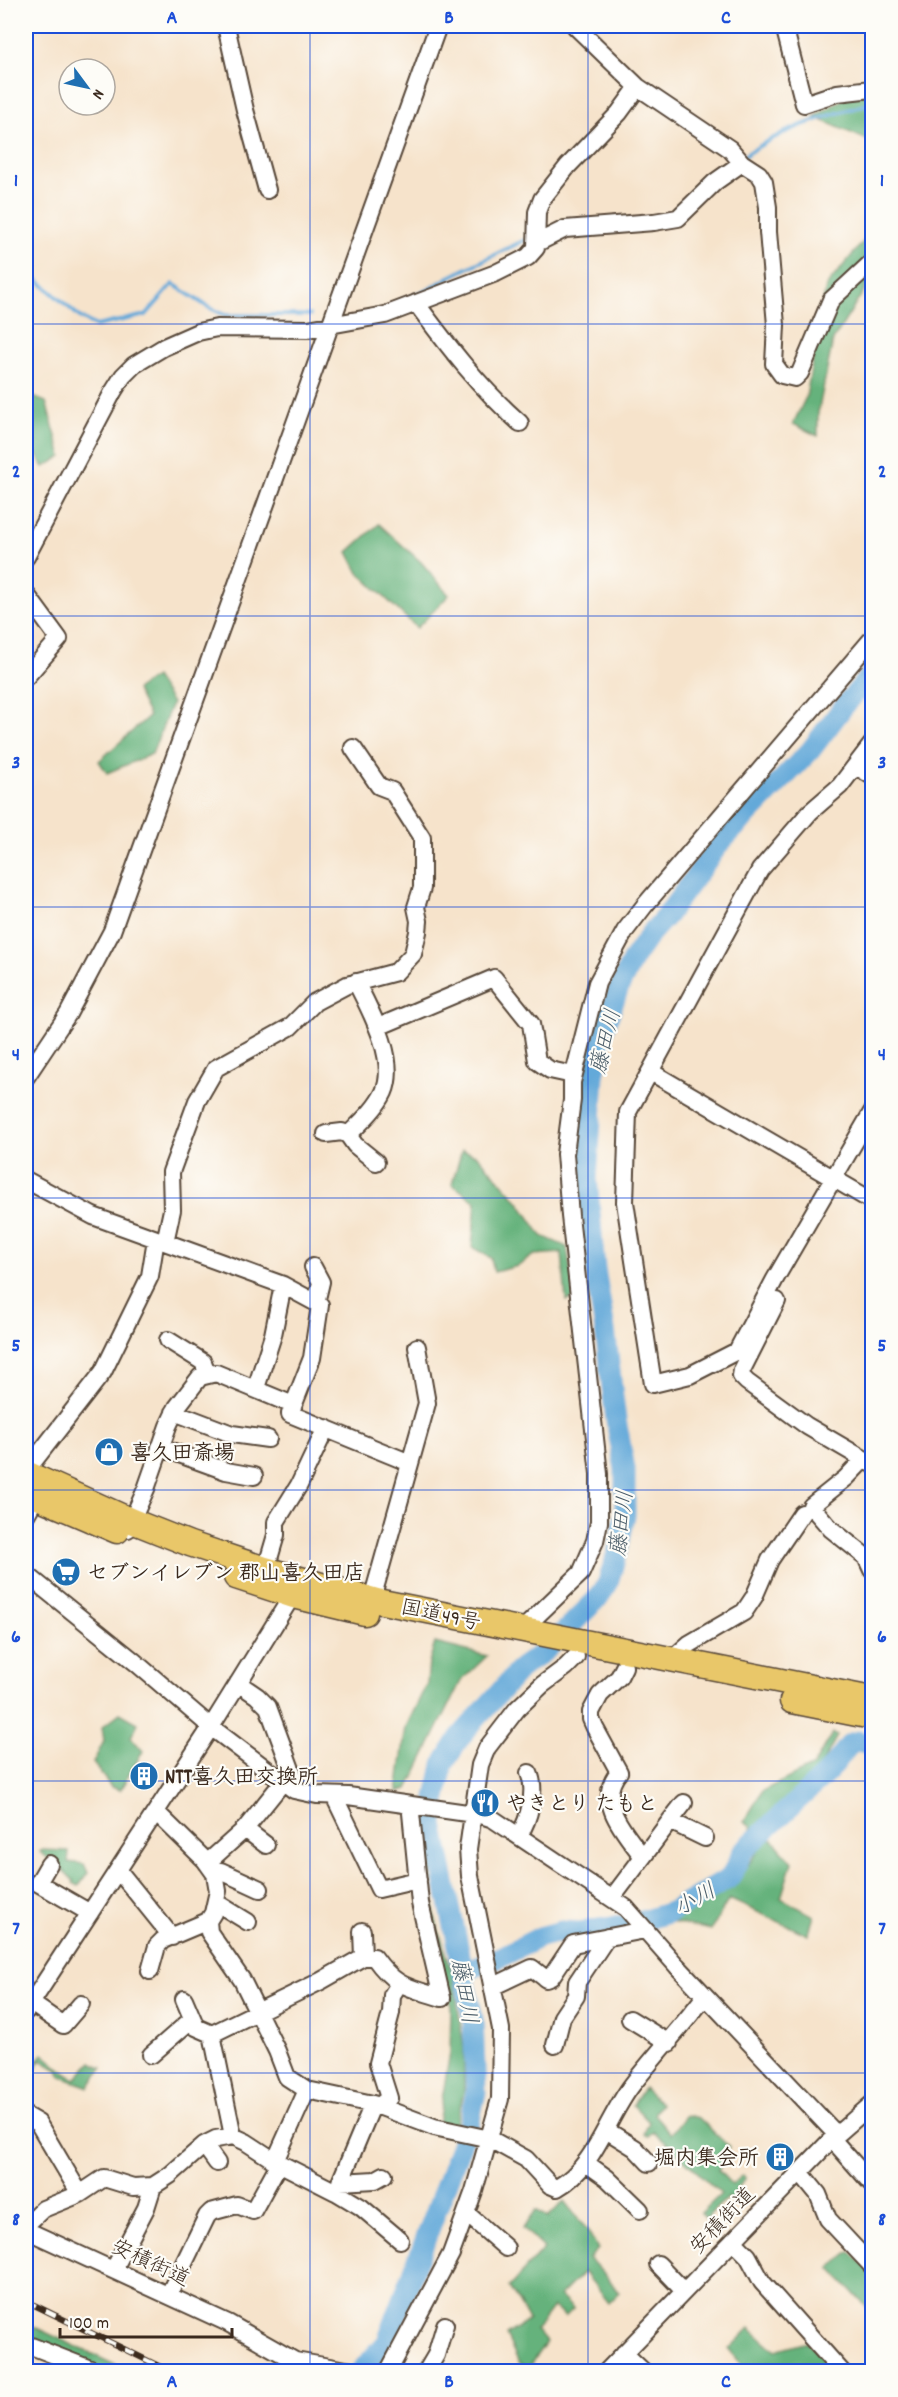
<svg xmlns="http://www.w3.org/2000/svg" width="898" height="2397" font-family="Dekko,'Klee One',sans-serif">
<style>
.forest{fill:#65b27b;stroke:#506e4c;stroke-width:1.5}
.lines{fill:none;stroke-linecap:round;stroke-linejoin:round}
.stream{stroke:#63a9d9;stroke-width:4}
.river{stroke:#63a9d9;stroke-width:21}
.minor-casing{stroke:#574638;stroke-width:20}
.highway-casing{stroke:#574638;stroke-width:27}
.minor{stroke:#fff;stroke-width:16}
.highway{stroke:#e9c769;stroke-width:24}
.rail-casing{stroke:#3b2a1e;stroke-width:6}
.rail{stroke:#fdfcf7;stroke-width:4;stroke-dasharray:11;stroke-linecap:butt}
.grid{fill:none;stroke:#1d4ed8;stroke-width:1.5;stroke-opacity:0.55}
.labels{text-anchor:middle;stroke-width:4.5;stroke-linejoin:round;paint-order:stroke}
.poi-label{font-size:21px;font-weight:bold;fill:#3b2a1e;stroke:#fdfcf7;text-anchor:start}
.street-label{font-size:21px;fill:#3b2a1e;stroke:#fdfcf7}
.water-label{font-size:22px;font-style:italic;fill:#4b5d69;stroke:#fdfcf7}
.neatline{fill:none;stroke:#1d4ed8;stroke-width:2}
.grid-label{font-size:20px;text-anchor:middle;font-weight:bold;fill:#1d4ed8}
</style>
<rect width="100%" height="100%" fill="#fdfcf7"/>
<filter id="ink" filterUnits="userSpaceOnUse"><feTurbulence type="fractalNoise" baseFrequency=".0167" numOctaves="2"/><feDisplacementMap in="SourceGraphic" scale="12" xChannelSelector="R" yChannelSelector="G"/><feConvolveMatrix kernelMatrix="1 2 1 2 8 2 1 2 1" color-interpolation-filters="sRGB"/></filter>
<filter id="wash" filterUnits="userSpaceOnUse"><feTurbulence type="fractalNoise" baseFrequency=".008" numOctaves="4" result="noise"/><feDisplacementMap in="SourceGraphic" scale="24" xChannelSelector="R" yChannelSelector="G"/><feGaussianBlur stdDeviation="1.35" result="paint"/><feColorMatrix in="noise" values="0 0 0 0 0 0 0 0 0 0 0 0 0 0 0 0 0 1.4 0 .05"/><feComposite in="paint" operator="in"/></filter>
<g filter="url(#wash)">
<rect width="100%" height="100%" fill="#f6e3cb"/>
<path class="forest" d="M 872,94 L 872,142 L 814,117 L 845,98 Z
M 872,222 L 872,278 L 833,340 L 818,413 L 818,436 L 793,424 L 806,397 L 826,286 L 868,236 Z
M 26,394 L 46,402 L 62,457 L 44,467 L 26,439 Z
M 379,524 L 421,562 L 449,595 L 417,628 L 359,573 L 348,552 Z
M 155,677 L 172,703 L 152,754 L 107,773 L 99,761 L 149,716 L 136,690 Z
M 462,1150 L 478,1156 L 519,1202 L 542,1236 L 567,1247 L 575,1298 L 566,1301 L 562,1253 L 534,1255 L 518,1266 L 494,1272 L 491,1258 L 472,1247 L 476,1202 L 452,1184 Z
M 435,1643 L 487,1656 L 461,1681 L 408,1789 L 397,1792 L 406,1727 L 427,1683 L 429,1662 Z
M 120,1713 L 138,1723 L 131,1737 L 143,1751 L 120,1790 L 111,1787 L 93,1763 L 104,1741 L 102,1727 Z
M 833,1733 L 837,1736 L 824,1760 L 820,1775 L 752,1836 L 751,1827 L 744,1822 L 762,1791 L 813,1766 Z
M 418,1835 L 427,1836 L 435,1917 L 454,1980 L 464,2049 L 464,2092 L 455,2127 L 438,2123 L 450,2052 L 451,2006 L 435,1958 Z
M 767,1839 L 773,1840 L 792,1862 L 781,1898 L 814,1916 L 808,1935 L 729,1899 L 711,1930 L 666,1921 C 694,1909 728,1889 747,1866 C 754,1857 759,1848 767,1839 Z
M 41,1850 L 69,1851 L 68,1862 L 84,1864 L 88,1873 L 79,1886 L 73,1883 L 74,1881 L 60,1867 L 40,1852 Z
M 43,2054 C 54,2062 65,2075 76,2079 L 92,2062 L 102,2068 L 89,2087 L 61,2077 L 58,2070 L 41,2060 L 32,2075 L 28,2073 Z
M 644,2088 L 661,2104 L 654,2114 L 671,2134 L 686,2115 L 699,2118 L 729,2147 L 718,2170 L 732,2185 L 743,2175 L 746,2179 L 737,2189 L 733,2202 L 728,2197 L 705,2219 L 701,2213 L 721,2194 L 653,2131 L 648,2136 L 644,2134 L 649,2122 L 633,2105 Z
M 564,2201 L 588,2231 L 598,2249 L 589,2258 L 620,2292 L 609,2303 L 584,2272 L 560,2296 L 573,2309 L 565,2317 L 553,2307 L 536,2330 L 546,2342 L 528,2368 L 519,2363 L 506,2335 L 529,2320 L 509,2287 L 544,2248 L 523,2228 L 536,2210 L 548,2217 Z
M 850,2252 L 872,2272 L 872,2313 L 830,2268 Z
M 26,2323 L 128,2371 L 98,2371 L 26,2339 Z
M 750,2328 L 776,2351 L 808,2342 L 837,2372 L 747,2371 L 729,2349 Z"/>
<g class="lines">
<path class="stream" d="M 741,158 C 785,127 823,117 872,103
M 26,270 L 81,318 L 96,326 L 146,315 L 173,284 L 208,307 L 225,315 L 310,315
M 400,301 L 428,290 L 449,277 L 533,236"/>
<path class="river" d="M 462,1972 L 499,1958 L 540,1937 L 562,1931 L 580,1932 L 633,1924 L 671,1912 L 730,1878 L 743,1851 L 829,1771 L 851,1743 L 858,1741 L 872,1745
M 360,2372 L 387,2342 L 469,2123 L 476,2092 L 473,2019 L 433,1824 L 436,1798 L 443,1765 L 460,1737 L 522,1667 L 545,1651 L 598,1598 L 607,1585 L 618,1550 L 625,1515 L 625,1469 L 616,1420 L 605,1330 L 595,1269 L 587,1178 L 594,1076 L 601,1037 L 619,987 L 633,959 L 650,934 L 667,915 L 720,843 L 810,751 L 844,706 L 872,674"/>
</g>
</g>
<g filter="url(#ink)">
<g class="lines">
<g class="minor-casing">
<path id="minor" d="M 226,26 L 245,110 L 267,190
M 575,26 L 638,87 L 730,149 L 742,163 L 759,174 L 764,182 L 768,207 L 768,232 L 776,325 L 774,364 L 782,375 L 795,378 L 800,373 L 831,300 L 872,262
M 784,26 L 804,104 L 837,93 L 872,89
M 537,243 L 565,229 L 654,222 L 678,218 L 715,182 L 742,163
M 416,303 C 448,346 479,387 520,423
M 26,557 L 113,392 L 123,376 L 134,365 L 164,347 L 198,332 L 217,328 L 308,329 L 385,315 L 496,273 L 528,257 L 536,248 L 537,212 L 542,199 L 568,166 L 619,113 L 638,87
M 26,594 L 59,639 L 26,677
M 872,744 L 840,786 L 810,812 L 760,870 L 628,1112 L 625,1202 L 653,1384 L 690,1375 L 737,1351 L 775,1279 L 872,1112
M 856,766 L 872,776
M 378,1027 L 494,978 L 531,1024 L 537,1061 L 550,1070 L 573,1075
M 651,1072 L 872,1201
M 26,1077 L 68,1014 L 112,931 L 438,26
M 326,1134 L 342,1132 L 348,1135 L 355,1145 L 376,1162
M 348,1135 C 361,1122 376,1109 384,1092 C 398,1060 370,1010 356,982
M 26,1180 L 93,1216 L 283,1285 L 320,1305 L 312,1358 L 290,1414 L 410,1463
M 165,1242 L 172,1210 L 171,1172 L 197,1101 L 216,1068 L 290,1027 L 315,1002 L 347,985 L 396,972 L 413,954 L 418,932 L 419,921 L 416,907 L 422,888 L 422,838 L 392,791 L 379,786 L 353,748
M 313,1267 L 321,1282 L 316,1303
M 777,1301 L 742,1370 L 741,1376 L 747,1382 L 807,1426 L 872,1464
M 168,1340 L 203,1362 L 208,1375
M 256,1388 L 273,1335 L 283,1285
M 174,1412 L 232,1434 L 268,1439
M 160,1447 L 226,1471 L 254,1476
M 864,1459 L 846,1478 L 811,1506 L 831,1529 L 866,1557 L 872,1570
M 26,1471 L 103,1372 L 150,1276 L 156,1239
M 26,1515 L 36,1497
M 128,1529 L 146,1489 L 168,1426 L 177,1407 L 200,1377 L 216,1373 L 293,1405
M 266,1569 L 276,1535 L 276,1522 L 299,1485 L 326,1428
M 26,1574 L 135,1662 L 211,1727 L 294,1790 L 317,1795 L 348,1796 L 481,1815 L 493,1819 L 626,1908 L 677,1966 L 837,2135
M 372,1599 L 427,1403 L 417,1347
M 521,1631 L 581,1573 L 595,1541 L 599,1522 L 599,1474 L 570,1216 L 565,1154 L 572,1100 L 572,1082 L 597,983 L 625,931 L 645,905 L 872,639
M 671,1660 L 689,1644 L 744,1612 L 754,1597 L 770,1560 L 802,1513
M 624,1667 L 619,1677 L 600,1695 L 591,1712 L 591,1719 L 595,1728 L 619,1772 C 594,1801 626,1834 643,1857
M 238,1683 L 257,1696 L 268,1707 L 295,1780 L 294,1790
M 334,1796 L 379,1889 L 418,1880
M 156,1812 L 205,1860 L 215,1874 L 218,1891 L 213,1913 L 208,1921 L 209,1932 L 242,1980 L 277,2051 L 287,2077 L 307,2090
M 411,1813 L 420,1903 L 442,1998
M 670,1821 L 684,1803
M 245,1829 L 266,1845
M 519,1835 C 529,1820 537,1790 529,1773
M 207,1863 L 245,1829 L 282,1783
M 49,1864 L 38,1883 L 90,1913
M 118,1870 L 172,1937
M 213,1871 L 221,1871 L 260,1889
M 612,1898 L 670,1821 L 705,1838
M 217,1903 L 248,1922
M 363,1957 L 374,1957 C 396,1988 408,1987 442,1998
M 150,1971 L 157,1946 L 163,1940 L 208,1921
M 494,1986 L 532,1968 L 546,1979 L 551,1977 L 573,1944 L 645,1930
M 184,1999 L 196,2027 L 212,2034 L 233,2136
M 31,2003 L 63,2025 L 81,2004
M 26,2011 L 211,1727 L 297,1588
M 630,2019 L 669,2043
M 212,2034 L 321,1981 L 363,1957 L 362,1931
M 555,2045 L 562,2017 L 576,1996 L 577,1982 L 607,1937
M 151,2055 L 191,2020
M 379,2106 L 389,2098 L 378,2063 L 391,2013 L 392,1995 L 399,1984
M 26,2116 L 38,2123 L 80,2194 L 104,2178 L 133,2187 L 153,2186 L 170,2175 L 204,2145 L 216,2139 L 233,2136 L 246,2142 L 275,2161 L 336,2192 L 361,2207 L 400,2240
M 606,2130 L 635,2148 L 649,2163
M 832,2139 L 872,2184
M 204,2145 L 217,2163
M 586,2163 L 607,2178 L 640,2210
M 800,2172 L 818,2194 L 828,2219 L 872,2266
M 340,2182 L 375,2180 L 384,2175
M 336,2192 L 373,2104
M 466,2213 L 506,2248
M 26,2225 L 43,2209 L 80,2194
M 26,2230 L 228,2323 L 295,2361 L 358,2372
M 733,2241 L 748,2256 L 762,2282 L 842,2372
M 658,2264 L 684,2291
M 114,2269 L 146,2208 L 153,2186
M 169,2294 L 207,2216 L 211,2212 L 237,2205 L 253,2211 L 276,2169 L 275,2161 L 307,2090 L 373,2104 L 434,2127 L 490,2139 L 526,2159 L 550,2185 L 557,2188 C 596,2166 606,2119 632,2085 C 655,2055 682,2027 705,1996
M 26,2344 L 98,2372
M 624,2353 L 644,2372
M 388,2372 L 451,2254 L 474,2191 L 500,2099 L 501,2029 L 470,1876 L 468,1849 L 480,1765 L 487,1748 L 517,1709 L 542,1685 L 566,1667 L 576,1657
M 426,2372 L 436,2355 L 445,2325
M 606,2372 L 832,2139 L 872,2104"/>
</g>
<g class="highway-casing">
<path id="highway" d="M 26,1473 L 132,1521 L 190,1544 L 262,1568 L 377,1601 L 872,1699
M 26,1492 L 117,1531
M 236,1577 L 294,1596 L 365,1613
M 792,1701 L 872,1717"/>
</g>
<use href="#minor" class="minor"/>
<use href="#highway" class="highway"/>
<g class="rail-casing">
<path id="rail" d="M 26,2301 L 171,2372"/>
</g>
<use href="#rail" class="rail"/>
</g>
</g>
<path class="grid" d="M 310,26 L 310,2372M 588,26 L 588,2372M 26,324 L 872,324M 26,616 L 872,616M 26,907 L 872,907M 26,1198 L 872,1198M 26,1490 L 872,1490M 26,1781 L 872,1781M 26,2073 L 872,2073"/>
<defs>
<g id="shop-disc" transform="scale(1.5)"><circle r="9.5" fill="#1f6fb2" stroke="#fdfcf7"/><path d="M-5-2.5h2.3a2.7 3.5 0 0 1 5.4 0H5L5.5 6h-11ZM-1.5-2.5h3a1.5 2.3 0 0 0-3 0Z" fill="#fff"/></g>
<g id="supermarket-disc" transform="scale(1.5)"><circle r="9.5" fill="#1f6fb2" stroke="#fdfcf7"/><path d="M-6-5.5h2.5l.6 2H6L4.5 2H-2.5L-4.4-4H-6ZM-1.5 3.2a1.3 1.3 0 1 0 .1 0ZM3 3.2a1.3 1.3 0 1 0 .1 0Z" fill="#fff"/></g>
<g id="building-disc" transform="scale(1.5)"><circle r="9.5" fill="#1f6fb2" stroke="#fdfcf7"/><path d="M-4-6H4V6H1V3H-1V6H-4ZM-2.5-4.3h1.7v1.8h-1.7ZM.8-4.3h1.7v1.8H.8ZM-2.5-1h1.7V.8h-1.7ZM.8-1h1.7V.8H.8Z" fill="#fff"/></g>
<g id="restaurant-disc" transform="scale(1.5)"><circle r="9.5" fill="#1f6fb2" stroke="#fdfcf7"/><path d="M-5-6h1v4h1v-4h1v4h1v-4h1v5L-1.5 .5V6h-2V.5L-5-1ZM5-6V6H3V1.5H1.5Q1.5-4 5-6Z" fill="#fff"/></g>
</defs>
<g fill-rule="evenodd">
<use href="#shop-disc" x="109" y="1452"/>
<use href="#supermarket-disc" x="66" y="1572"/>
<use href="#building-disc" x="144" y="1776"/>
<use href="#restaurant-disc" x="485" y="1803"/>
<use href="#building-disc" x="780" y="2157"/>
</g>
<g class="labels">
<g class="poi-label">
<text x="130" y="1459">喜久田斎場</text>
<text x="87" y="1579">セブンイレブン 郡山喜久田店</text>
<text x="165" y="1783">NTT喜久田交換所</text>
<text x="506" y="1810">やきとり たもと</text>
<text x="759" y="2164" text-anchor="end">堀内集会所</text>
</g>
<g class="street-label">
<text transform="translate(441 1614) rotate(12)" y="7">国道49号</text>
<text transform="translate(722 2220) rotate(-46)" y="7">安積街道</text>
<text transform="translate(151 2262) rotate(25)" y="7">安積街道</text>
</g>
<g class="water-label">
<text transform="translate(604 1041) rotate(-76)" y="8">藤田川</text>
<text transform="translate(620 1523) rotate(-83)" y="8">藤田川</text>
<text transform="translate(694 1898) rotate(-29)" y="8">小川</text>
<text transform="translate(466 1991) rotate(80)" y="8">藤田川</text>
</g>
</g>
<rect width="898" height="2397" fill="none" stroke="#fdfcf7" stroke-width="66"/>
<g transform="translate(87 87) rotate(123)"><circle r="28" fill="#fdfcf7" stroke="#afa8a0" stroke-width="1.5"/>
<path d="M0-4.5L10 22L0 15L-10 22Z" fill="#1f6fb2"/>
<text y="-9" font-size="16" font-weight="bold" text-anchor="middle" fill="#3b2a1e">N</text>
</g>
<path d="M60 2328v9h172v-9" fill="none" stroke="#3b2a1e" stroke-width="3"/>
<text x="69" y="2328" font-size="18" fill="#3b2a1e" stroke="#fdfcf7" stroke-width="4.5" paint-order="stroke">100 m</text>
<rect x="33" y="33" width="832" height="2331" class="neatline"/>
<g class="grid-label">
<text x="172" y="23">A</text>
<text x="449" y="23">B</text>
<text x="726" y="23">C</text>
<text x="16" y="186">1</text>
<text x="882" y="186">1</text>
<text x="16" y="477">2</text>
<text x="882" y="477">2</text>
<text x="16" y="768">3</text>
<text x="882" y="768">3</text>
<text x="16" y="1060">4</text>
<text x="882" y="1060">4</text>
<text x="16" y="1351">5</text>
<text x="882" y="1351">5</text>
<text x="16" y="1642">6</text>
<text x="882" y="1642">6</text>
<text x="16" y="1934">7</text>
<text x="882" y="1934">7</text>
<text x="16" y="2225">8</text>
<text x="882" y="2225">8</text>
<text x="172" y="2387">A</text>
<text x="449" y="2387">B</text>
<text x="726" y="2387">C</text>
</g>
</svg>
